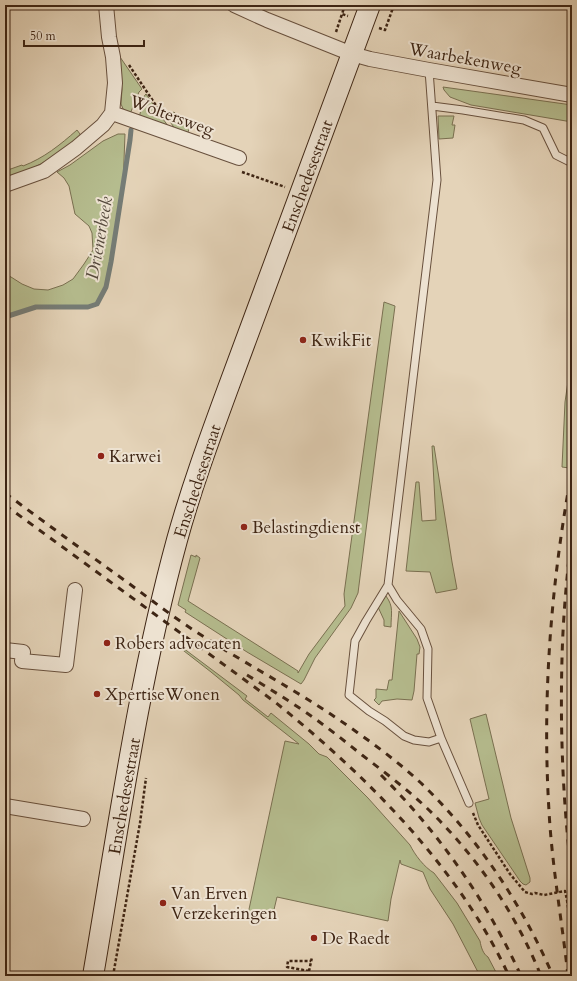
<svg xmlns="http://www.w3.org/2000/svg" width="577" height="981" font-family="Cardo,serif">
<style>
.green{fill:#b5bc8e;stroke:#7a7051}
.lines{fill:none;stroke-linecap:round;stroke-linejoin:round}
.stream{stroke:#757c76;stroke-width:5}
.service-casing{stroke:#68503d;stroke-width:9}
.minor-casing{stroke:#68503d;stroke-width:16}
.secondary-casing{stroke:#3e2514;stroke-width:22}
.path{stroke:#3e2514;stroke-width:2.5;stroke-dasharray:3 2;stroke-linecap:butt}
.service{stroke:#ede2d1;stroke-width:7}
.minor{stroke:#ede2d1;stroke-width:14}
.secondary{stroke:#ede2d1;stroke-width:20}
.rail{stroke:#3e2514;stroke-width:3;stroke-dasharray:7 7;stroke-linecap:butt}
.poi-dot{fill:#8f2418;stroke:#ede2d1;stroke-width:1.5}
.labels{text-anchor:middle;stroke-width:4;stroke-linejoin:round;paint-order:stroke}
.street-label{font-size:17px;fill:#3e2514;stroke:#ede2d1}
.poi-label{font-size:17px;fill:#3e2514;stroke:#ede2d1;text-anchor:start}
.water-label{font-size:18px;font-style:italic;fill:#55493d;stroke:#ede2d1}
</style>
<rect width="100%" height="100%" fill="#e4d3b8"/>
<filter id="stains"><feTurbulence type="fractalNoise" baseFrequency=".005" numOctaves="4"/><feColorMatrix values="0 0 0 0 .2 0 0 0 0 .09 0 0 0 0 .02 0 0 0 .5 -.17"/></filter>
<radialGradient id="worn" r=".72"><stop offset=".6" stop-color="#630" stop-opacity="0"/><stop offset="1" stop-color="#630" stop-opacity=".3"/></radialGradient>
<path class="green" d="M 120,57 L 142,89 L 139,92 L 130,114 L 124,111 L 121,104 L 122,89 L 118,58 Z
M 443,87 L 572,105 L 572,122 L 471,105 L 450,97 L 444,90 Z
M 146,94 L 170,129 L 139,118 L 144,97 L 145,95 Z
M 174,112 L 185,124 L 190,126 L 187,135 L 178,133 L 166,116 Z
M 438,116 L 454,116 L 452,125 L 455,125 L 453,138 L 439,139 Z
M 77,130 L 80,134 L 80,136 C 59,154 33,172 5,177 L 5,171 L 22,165 L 23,166 C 44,158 60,145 77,130 Z
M 118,134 L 125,134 L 123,186 L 111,262 L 106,287 L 97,304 L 88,307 L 36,307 L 5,317 L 5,274 L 11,277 L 22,284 L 34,289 L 48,290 L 63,285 L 73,279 L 84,264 L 93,250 L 92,233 L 89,226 L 75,214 L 69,186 L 64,178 L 57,172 L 70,165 L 103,141 Z
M 384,302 L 395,306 L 376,451 L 358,593 L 351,608 L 315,658 L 304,680 L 301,684 L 247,652 L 185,612 L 186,610 L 178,605 L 191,555 L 196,557 L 196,555 L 200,558 L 188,601 L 298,671 L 298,673 L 309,654 L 345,606 L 344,594 Z
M 572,354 L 572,443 L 569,468 L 562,467 L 565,402 Z
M 432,446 L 434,446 L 452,562 L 457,589 L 436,593 L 430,572 L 406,571 L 416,482 L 419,482 L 422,521 L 436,520 Z
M 386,596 C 394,607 391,613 391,627 L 384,626 L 384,620 L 378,607 L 382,600 Z
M 399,611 L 417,639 L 420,647 L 419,654 L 417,654 L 414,691 L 412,700 L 397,699 L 382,701 L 379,705 L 374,700 L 376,698 L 376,689 L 387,690 L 389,680 L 392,680 Z
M 175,642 L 247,696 L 245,699 L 268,717 L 271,713 L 309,744 L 319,754 L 327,757 L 368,798 L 410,845 C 415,855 424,867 434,873 L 457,903 L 480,941 C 481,947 483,954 488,957 L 498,976 L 480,976 L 453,924 L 430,889 L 423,872 L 401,864 L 400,860 L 391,899 L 388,921 L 277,897 L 272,918 L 248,914 L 285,741 L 299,744 L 243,700 L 239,695 L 211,672 L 175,644 Z
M 486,714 L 511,818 L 530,878 L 530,882 L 526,885 L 523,884 L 520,881 L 482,825 L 479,818 L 475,803 L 489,799 L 470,719 Z"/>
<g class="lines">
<path class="stream" d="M 5,317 L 36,307 L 88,307 L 97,304 L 106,287 L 111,262 L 130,140 L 131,130"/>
<g class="service-casing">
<path id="service" d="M 429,70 L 437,180 L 388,585 L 366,621 L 355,641 L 349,695 L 369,711 L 385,721 L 404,736 L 414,740 L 429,742 L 441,738
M 432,106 L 463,110 L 524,120 L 543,128 L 556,155 L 572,163
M 388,585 L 397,600 L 421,629 L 428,649 L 427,698 L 441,738 L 469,803"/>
</g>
<g class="minor-casing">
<path id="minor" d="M 234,5 L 267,20 L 352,54 L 370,59 L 429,70 L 572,95
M 112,113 L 239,158
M 5,185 L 44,171 L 76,148 L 103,125 L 112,113 L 115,83 L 113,57 L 109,37 L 106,5
M 5,650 L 23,652 L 22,661 L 66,665 L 75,590
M 5,806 L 83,819"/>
</g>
<g class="secondary-casing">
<path id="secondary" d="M 93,976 C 118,830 138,683 177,540 C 191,489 209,440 227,391 L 370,5"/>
</g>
<path class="path" d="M 345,5 L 342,14 L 348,16
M 379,28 L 385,30 L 394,5
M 336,32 L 342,14
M 129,65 L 163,116
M 242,172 L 285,187
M 473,813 L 478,825 L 495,851 L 510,874 L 525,892 L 532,894 L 535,893 L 544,895 L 565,891 L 567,900 L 572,900
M 567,900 L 572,936
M 309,971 L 287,967 L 288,961 L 311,961
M 113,976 L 140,823 L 146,778
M 308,976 L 312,957"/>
<use href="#service" class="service"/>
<use href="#minor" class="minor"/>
<use href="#secondary" class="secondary"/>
<path class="rail" d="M 5,493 C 43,521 81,549 120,577 C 141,592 161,608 183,623 C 231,656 284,683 332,715 C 363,736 394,758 421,783 C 478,838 522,904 553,976
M 5,505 L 275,702 C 367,776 459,868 509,976
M 572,532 C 567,574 563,616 562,659 C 560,732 563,805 572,877
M 247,675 C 265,686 283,697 301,709 C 322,723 342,739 362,755 C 387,774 412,793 434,815 C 480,861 517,916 541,976
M 381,775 C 439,833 487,901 521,976
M 568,976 C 562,921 552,866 549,811 C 542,697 551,582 572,470"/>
</g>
<g class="poi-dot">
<circle cx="303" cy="340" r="4"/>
<circle cx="101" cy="456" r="4"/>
<circle cx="244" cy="527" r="4"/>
<circle cx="107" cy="643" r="4"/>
<circle cx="97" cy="694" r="4"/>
<circle cx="163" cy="903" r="4"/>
<circle cx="314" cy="938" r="4"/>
</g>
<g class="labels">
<g class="street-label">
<text transform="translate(465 58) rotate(10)" y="6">Waarbekenweg</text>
<text transform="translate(172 115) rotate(20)" y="6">Woltersweg</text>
<text transform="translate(307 176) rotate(-70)" y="6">Enschedesestraat</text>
<text transform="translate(197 481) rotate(-72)" y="6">Enschedesestraat</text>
<text transform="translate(124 796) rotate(-80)" y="6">Enschedesestraat</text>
</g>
<g class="poi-label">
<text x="311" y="346">KwikFit</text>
<text x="109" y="462">Karwei</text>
<text x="252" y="533">Belastingdienst</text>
<text x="115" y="649">Robers advocaten</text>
<text x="105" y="700">XpertiseWonen</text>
<text x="171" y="899">Van Erven<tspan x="171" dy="20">Verzekeringen</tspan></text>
<text x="322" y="944">De Raedt</text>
</g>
<g class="water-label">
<text transform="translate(99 238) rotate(-80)" y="6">Drienerbeek</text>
</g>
</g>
<rect width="577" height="981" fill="none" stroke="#e4d3b8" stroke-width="20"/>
<rect x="6" y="6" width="565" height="969" fill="none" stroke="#3e2514" stroke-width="2"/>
<rect x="10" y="10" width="557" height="961" fill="none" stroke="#3e2514"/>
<path d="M24 40v6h120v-6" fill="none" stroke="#3e2514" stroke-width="2"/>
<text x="30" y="40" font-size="12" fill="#3e2514" stroke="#ede2d1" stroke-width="3" paint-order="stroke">50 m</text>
<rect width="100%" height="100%" filter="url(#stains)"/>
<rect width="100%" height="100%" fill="url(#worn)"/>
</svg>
